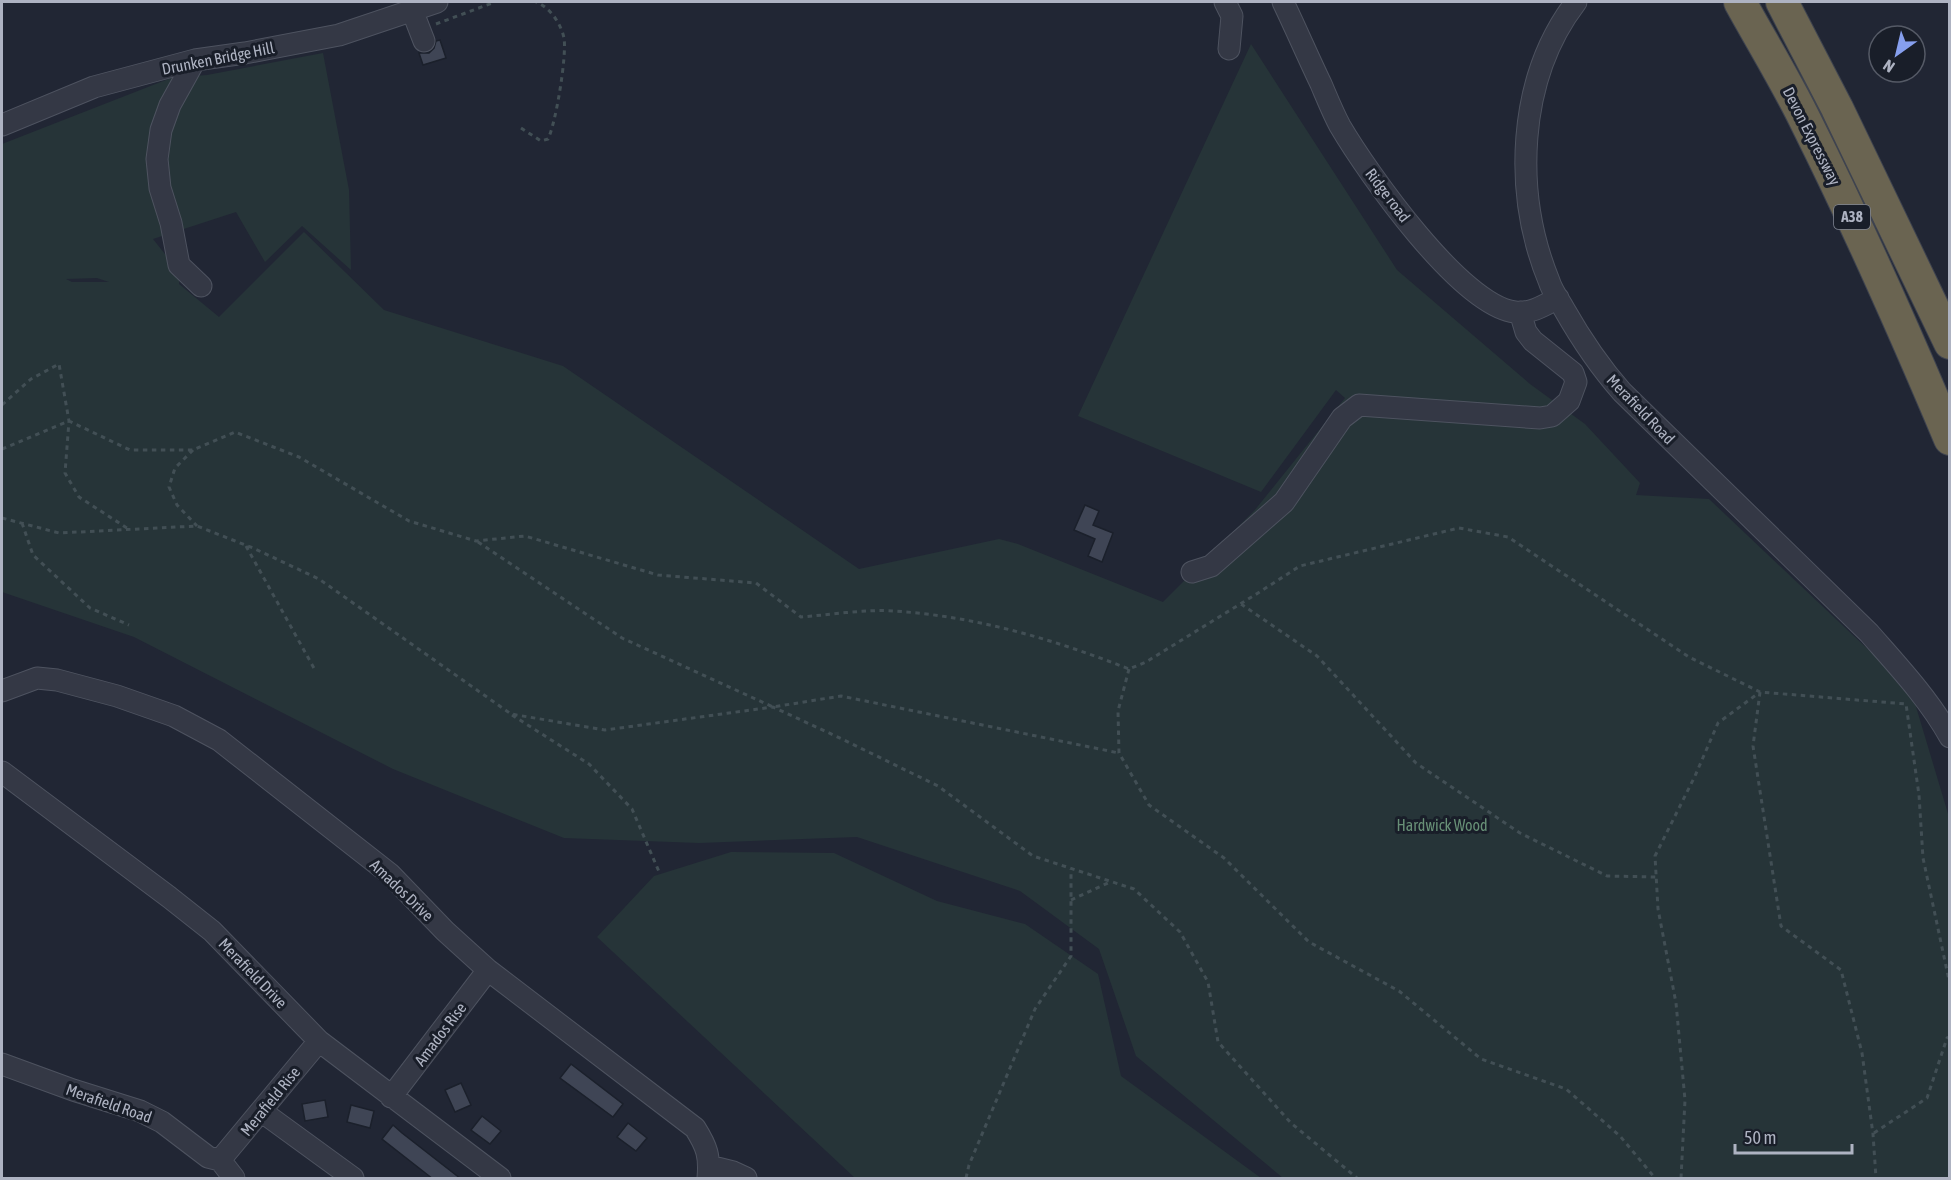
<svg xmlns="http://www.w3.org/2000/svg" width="1951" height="1180" font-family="'Asap Condensed',sans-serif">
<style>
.green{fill:#263438;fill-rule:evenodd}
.building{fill:#3f4555;stroke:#1b202b;stroke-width:1.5}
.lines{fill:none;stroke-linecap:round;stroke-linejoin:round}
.minor-casing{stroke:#4e5360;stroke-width:23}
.highway-casing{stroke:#3e434f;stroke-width:34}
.path{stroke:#424f55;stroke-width:3;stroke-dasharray:4.5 4.5;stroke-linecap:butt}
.minor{stroke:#343845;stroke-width:21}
.highway{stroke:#6a6451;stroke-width:32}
.labels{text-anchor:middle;stroke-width:6;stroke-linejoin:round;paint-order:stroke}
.shield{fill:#191e29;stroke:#818694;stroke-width:1.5}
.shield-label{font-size:15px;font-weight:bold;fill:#aeb3c2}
.street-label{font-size:16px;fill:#aeb3c2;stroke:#191e29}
.park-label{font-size:16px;fill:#689077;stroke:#191e29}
</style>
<rect width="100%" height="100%" fill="#212634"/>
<path class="green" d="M 1251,44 L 1397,270 L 1530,384 L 1585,424 L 1640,483 L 1636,495 L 1709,499 L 1911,690 L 1949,817 L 1949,1178 L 1283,1178 L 1136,1056 L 1099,949 L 1020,891 L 857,837 L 699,843 L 564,838 L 393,769 L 134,637 L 2,592 L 2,144 L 171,78 L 207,75 L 323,53 L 349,190 L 351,270 L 302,226 L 265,262 L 236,212 L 153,239 L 180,273 L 179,284 L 219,317 L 304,232 L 384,310 L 563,366 L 859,569 L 999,539 L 1018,544 L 1163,602 L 1254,511 L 1345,398 L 1336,390 L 1261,492 L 1078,416 ZM 97,278 L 109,282 L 72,282 L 66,279 Z
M 731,852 L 834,853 L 937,901 L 1025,924 L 1098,974 L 1121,1076 L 1261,1178 L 855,1178 L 597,937 L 654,876 Z"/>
<path class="building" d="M 440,40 L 446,58 L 423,65 L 419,53 L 429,53 L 434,48 L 436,41 Z
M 1085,505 L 1099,511 L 1093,525 L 1113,533 L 1102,562 L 1088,556 L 1095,539 L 1074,530 Z
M 571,1064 L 623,1104 L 613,1117 L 560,1078 Z
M 461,1083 L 471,1105 L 455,1112 L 445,1090 Z
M 325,1100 L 328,1117 L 305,1121 L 302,1104 Z
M 351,1105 L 374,1111 L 370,1128 L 347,1122 Z
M 482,1116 L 501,1131 L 490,1144 L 471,1130 Z
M 628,1123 L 647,1138 L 636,1151 L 617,1137 Z
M 393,1125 L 402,1133 L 461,1179 L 433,1179 L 410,1161 L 382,1139 Z"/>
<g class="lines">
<g class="minor-casing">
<path id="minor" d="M 1225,2 L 1232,16 L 1229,49
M 1283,2 C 1296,29 1308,57 1321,84 C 1327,98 1333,113 1340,126 C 1367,172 1461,306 1515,312 C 1531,314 1545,305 1558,298
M 1576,2 C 1517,79 1513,193 1549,281 C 1552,291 1559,300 1564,309 C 1581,339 1599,366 1622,392 L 1869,633 C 1897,665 1929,699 1950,737
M 412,10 L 424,41
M 195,60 L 170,105 L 161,130 L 157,159 L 160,188 L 171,223 L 179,265 L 201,286
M 2,125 L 94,87 L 195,60 L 245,53 L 339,35 L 437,2
M 1192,572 L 1211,566 L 1284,502 L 1342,418 L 1359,405 L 1540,418 L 1552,416 L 1569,401 L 1576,382 L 1573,373 L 1533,341 L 1526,332 L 1520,312
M 2,691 L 37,678 L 57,680 L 117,696 L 174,716 L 219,740 L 390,874 L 445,931 L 488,970 L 695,1128 C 707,1147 710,1156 708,1178
M 2,772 L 169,897 L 212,931 L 319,1041 L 500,1178
M 2,1064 L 73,1090 L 140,1111 L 162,1122 L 208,1157 L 220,1160 L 234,1178
M 391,1097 L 488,970
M 261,1111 L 353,1178
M 220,1160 L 319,1041
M 709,1166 L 733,1172 L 746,1178"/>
</g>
<g class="highway-casing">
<path id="highway" d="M 1740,2 C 1762,42 1786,81 1806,122 C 1858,226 1905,332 1950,439
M 1782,2 L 1837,108 L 1950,343"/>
</g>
<path class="path" d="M 436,24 L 495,2
M 521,128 L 541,141 L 548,139 C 556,123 567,55 564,38 C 561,24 550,7 536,2
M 2,405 L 31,379 L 59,364 L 69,421 L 65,473 L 79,497 L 130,530
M 2,449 L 69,421 L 130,450 L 193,450 L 235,432 L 299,457 L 409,521 L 476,541 L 525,536 L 658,575 L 756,583 L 801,617 C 828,615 866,609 893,611 C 975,616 1053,639 1129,669 L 1146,662 L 1258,593 L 1300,566 L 1459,528 L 1508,537 L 1689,657 L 1760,692 L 1906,704 L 1919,795 L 1923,858 L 1950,985
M 193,450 L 175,468 L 169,487 L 177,505 L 197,526
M 2,518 L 59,533 L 197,526 L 253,548 L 319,579 L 511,714 L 605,730 L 773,707 L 842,739 L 938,786 L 1033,856 L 1134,889 L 1180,932 L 1208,982 L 1218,1042 L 1291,1123 L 1357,1178
M 22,523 L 33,555 L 90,608 L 129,625
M 478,542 L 622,638 L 773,707 L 841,696 L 1119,753
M 246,546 L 315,670
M 1241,604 L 1317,656 L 1416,763 L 1520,833 L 1607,876 L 1656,877
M 1129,669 L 1118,711 L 1119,753 L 1149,805 L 1224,858 L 1309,942 L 1399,991 L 1481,1059 L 1566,1089 L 1620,1136 L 1655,1178
M 1760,692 L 1753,746 L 1781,926 L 1841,970 L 1862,1053 L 1873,1134 L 1876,1178
M 512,715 L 589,764 L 632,809 L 660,874
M 1071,900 L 1110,882
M 1874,1133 L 1927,1098 L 1947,1038 L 1950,1037
M 966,1178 L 969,1165 L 1035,1009 L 1071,956 L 1071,869
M 1681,1178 L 1685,1100 L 1676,1003 L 1658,909 L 1655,856 L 1695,776 L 1718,723 L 1760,692"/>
<use href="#minor" class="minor"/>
<use href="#highway" class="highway"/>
</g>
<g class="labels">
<rect class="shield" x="1834" y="205" width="36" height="24" rx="4.5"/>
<g class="shield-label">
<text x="1852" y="222">A38</text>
</g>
<g class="street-label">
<text transform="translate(218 58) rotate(-11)" y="6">Drunken Bridge Hill</text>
<text transform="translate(1812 136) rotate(63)" y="6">Devon Expressway</text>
<text transform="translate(1388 195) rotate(53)" y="6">Ridge road</text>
<text transform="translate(1641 409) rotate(46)" y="6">Merafield Road</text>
<text transform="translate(402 890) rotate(44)" y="6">Amados Drive</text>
<text transform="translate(253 973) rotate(46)" y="6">Merafield Drive</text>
<text transform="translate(440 1034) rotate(-53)" y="6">Amados Rise</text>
<text transform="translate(270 1101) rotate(-51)" y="6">Merafield Rise</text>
<text transform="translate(109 1103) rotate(19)" y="6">Merafield Road</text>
</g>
<g class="park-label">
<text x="1442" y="831">Hardwick Wood</text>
</g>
</g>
<rect width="1951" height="1180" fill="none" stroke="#aeb3c2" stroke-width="6"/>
<g transform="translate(1897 54) rotate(214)"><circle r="28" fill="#191e29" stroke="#555a66" stroke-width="1.5"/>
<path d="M0-4.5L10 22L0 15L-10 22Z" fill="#869fee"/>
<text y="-9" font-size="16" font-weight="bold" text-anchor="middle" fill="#aeb3c2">N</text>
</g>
<path d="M1735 1144v9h117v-9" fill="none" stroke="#aeb3c2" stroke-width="3"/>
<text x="1744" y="1144" font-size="18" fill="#aeb3c2" stroke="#191e29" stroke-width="4.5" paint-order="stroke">50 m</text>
</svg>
